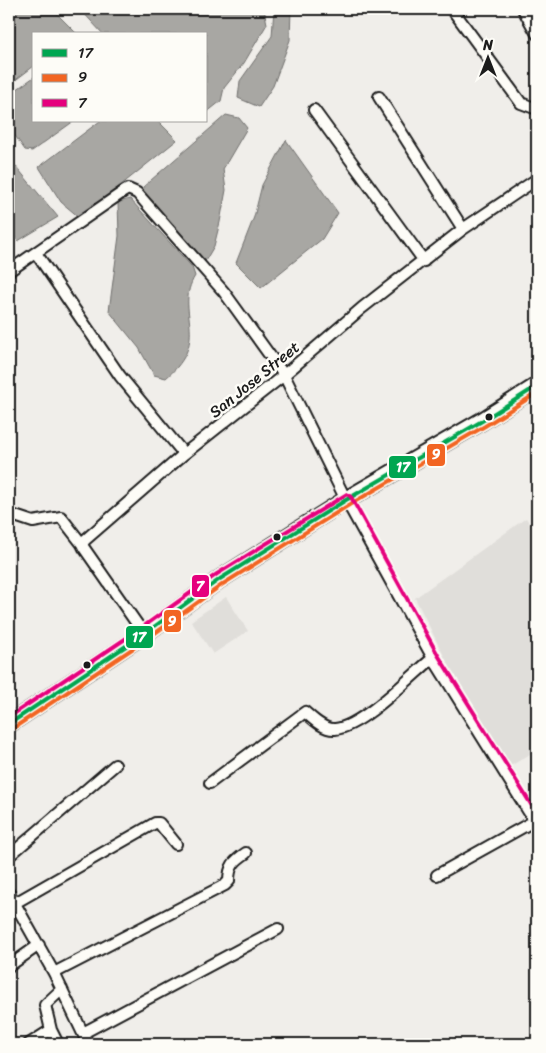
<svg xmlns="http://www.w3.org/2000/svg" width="546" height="1053" font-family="Sriracha,sans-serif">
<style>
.built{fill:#e0deda}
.water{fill:#a8a7a3;stroke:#706f6d}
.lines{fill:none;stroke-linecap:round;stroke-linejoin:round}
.street-casing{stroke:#1c1c1c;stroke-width:14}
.primary-casing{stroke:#1c1c1c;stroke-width:20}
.street{stroke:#fdfcf7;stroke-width:10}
.primary{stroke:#fdfcf7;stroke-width:16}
.bus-1-casing{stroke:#fdfcf7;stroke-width:8}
.bus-2-casing{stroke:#fdfcf7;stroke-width:8}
.bus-3-casing{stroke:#fdfcf7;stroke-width:8}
.bus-1{stroke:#00a651;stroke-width:4}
.bus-2{stroke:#f26522;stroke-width:4}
.bus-3{stroke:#e5007d;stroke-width:4}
.bus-dot{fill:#1c1c1c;stroke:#fdfcf7;stroke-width:2}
.labels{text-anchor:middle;stroke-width:5;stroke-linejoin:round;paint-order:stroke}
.street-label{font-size:16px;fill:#1c1c1c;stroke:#fdfcf7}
.line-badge{stroke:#fdfcf7;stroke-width:2}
.badge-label{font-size:14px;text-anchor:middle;font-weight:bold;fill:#fff}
</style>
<rect width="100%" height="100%" fill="#f0eeea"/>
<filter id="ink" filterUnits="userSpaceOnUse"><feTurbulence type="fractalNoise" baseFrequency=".02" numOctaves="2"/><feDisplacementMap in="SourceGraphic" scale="10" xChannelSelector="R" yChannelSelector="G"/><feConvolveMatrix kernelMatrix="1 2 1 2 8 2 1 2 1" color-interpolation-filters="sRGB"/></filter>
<g filter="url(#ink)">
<path class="built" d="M 526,518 L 537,535 L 537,755 L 535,751 L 509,767 L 449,666 L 415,598 Z
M 226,597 L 248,631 L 213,654 L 191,621 Z"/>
<path class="water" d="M 11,9 L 52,9 L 77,34 L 34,34 L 34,66 L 9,85 L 9,10 Z
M 80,9 L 264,9 L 267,24 L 244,63 L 224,88 L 221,101 L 206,113 L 206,34 L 103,34 Z
M 274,9 L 291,9 L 290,40 L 273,86 L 259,107 L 238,98 L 240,81 L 272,36 Z
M 34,77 L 34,121 L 74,121 L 32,151 L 25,150 L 9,127 L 9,95 Z
M 226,115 L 239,118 L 247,128 L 223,169 L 226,190 L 220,222 L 214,246 L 204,263 L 144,197 L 143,187 Z
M 100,121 L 158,121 L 177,140 L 80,218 L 61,202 L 39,167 Z
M 286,140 L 338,213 L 322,239 L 261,288 L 236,263 L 254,217 L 262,185 Z
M 9,158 L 58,217 L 18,241 L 9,229 Z
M 130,199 L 192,267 L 195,276 C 173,311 213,338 166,378 L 154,375 L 139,348 L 109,311 L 119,236 L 118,202 Z"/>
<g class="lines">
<g class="street-casing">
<path id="street" d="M 452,9 L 521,103 L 537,109
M 523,9 L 537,34
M 379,97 L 463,229
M 314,110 L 424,261
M 36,253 L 120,376 L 184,454
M 9,271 L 123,192 L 128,189 L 137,193 L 224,292 L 284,375 L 346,500 L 433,658 L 537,825
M 9,514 L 33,522 L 61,517 L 82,544
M 144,634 L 84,548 L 82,544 L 85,540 L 184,454 L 284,375 L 362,308 L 463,229 L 537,179
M 210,783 L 305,712 C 313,719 324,730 335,729 C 362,727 411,676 433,658
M 9,856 L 115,765
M 437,875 L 534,821
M 9,893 L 54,973 L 88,1044
M 15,903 L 155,823 L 159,823 L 176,844
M 9,966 L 39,945
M 54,973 L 225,885 L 229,881 C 229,866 234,861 246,853
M 83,1033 L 278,929
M 29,1044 L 51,1030
M 58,1044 L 51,1030 L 45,1005 L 62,989"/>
</g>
<g class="primary-casing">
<path id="primary" d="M 9,724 L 144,634 L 220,579 L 346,500 L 482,421 L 537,386"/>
</g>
<use href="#street" class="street"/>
<use href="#primary" class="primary"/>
<g class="bus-1-casing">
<path id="bus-1" d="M 9,724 L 144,634 L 220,579 L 346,500 L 482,421 L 537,386"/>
</g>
<g class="bus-2-casing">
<path id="bus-2" d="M 12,729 L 147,639 L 223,584 L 349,505 L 485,426 L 537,393"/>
</g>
<g class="bus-3-casing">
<path id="bus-3" d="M 9,717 L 140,629 L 217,574 L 347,494 L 351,497 L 438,655 L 537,814"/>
</g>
<use href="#bus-1" class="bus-1"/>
<use href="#bus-2" class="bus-2"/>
<use href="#bus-3" class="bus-3"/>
</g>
</g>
<g class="bus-dot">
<circle cx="489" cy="417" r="4.5"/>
<circle cx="277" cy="537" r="4.5"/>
<circle cx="87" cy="665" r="4.5"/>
</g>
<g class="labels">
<g class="street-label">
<text transform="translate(254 379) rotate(-39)" y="6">San Jose Street</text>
</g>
</g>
<g class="line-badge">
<rect x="426" y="443" width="20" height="24" rx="5" fill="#f26522"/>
<rect x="388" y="455" width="29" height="24" rx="5" fill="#00a651"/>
<rect x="191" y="574" width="19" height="24" rx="5" fill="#e5007d"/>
<rect x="163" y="609" width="19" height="24" rx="5" fill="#f26522"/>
<rect x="125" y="625" width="29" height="24" rx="5" fill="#00a651"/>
</g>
<g class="badge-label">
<text x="436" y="459">9</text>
<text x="403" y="472">17</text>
<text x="200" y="591">7</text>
<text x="172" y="626">9</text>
<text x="139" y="642">17</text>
</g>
<rect width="546" height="1053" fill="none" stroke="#fdfcf7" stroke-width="30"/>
<rect x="15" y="15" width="516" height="1023" fill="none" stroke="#1c1c1c" stroke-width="2" filter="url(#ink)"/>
<rect x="32" y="32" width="175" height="90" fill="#fdfcf7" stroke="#a3a29f"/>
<rect x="42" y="49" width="25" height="8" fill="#00a651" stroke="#a3a29f"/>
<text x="78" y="58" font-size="15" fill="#1c1c1c">17</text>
<rect x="42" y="74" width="25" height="8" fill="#f26522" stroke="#a3a29f"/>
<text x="78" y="82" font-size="15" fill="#1c1c1c">9</text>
<rect x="42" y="99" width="25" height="8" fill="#e5007d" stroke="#a3a29f"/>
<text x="78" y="108" font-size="15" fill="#1c1c1c">7</text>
<g transform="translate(488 58)" stroke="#fdfcf7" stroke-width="4" paint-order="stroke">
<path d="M0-4L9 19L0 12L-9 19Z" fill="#1c1c1c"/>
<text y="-8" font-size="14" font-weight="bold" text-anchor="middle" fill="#1c1c1c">N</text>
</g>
</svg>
